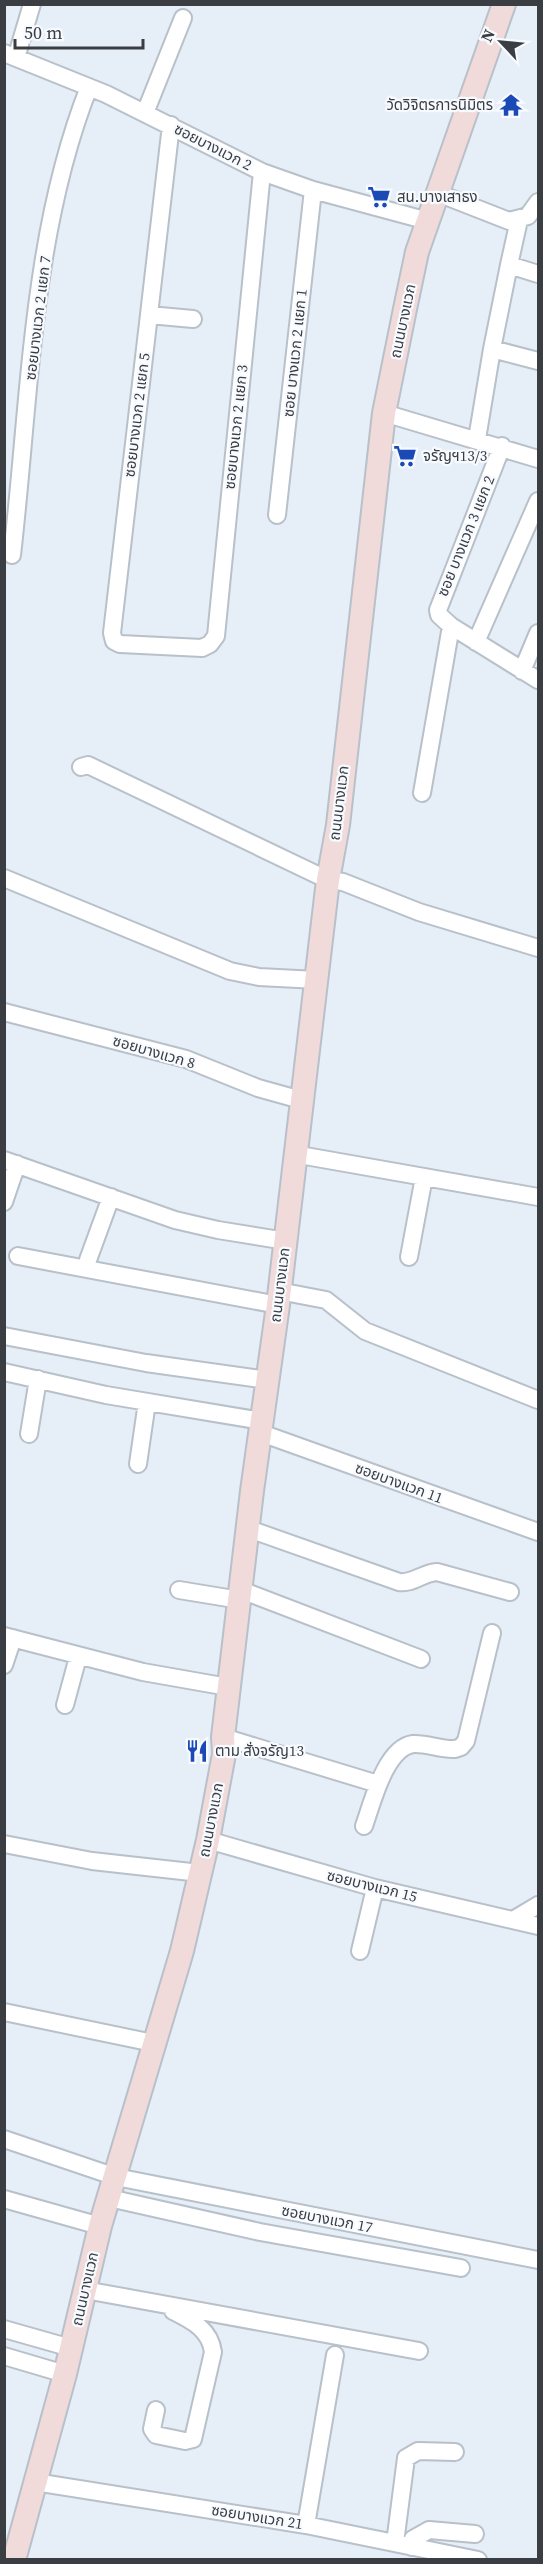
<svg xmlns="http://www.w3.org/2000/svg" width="543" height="2564" font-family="'Source Serif 4','Noto Sans Thai',serif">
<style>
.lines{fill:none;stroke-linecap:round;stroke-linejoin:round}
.minor-casing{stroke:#b8c0c9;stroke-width:20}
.secondary-casing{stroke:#b8c0c9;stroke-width:26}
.minor{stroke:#fff;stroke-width:16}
.secondary{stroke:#f0dada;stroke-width:22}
.labels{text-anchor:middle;stroke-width:4.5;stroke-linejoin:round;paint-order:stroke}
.poi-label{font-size:15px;fill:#3a3d41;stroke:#f7fbff;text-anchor:start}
.street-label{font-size:15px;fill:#3a3d41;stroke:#f7fbff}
</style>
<rect width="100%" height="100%" fill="#e6eef8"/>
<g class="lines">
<g class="minor-casing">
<path id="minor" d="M 4,53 L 106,94 L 262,172 L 313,190 L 428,221
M 16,58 L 32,4
M 145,113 L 183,18
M 171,125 L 112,633 L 114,641 L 120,644 L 202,648 L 210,644 L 216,636 L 262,172
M 440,194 L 509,221 L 528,216 L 538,202
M 519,220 L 509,265 L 538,274
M 149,315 L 193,319
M 492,349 L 538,361
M 384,413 L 538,459
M 477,439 L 492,349 L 509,265
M 502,446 L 438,610 L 439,615 L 451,626 L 538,680
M 277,515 L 313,190
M 12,555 C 30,400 31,234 89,87
M 476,642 L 538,501
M 522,671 L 538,633
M 81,767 L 88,765 L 328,880 L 343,882 L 419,912 L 538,948
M 422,793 L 451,626
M 4,878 L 230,971 L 259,977 L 317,980
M 4,1012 L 186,1059 L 258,1088 L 301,1100
M 294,1154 L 538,1197
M 4,1160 L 175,1220 L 218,1230 L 286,1241
M 4,1202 L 17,1164
M 18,1256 L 278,1305
M 409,1257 L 424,1177
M 88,1260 L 111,1197
M 279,1291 L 326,1300 L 365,1331 L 538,1400
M 4,1336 L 146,1363 L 268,1380
M 4,1372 L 106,1395 L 262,1421
M 261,1433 L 538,1532
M 29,1434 L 38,1379
M 138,1464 L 147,1402
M 249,1529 L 399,1582 C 413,1584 422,1573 437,1572 L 510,1592
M 179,1590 L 240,1600
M 241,1590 L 421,1659
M 4,1636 L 143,1672 L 228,1687
M 4,1665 L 13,1638
M 65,1705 L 78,1657
M 223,1737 L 378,1784
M 364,1826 C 372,1804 385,1748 413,1744 C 427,1743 441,1750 455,1749 L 461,1747 L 466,1741 L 492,1633
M 208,1840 L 375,1888 L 538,1926
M 4,1844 L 92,1861 L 200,1873
M 513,1920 L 538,1905
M 360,1951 L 375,1888
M 4,2012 L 153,2043
M 4,2139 L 116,2177 L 538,2260
M 109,2198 L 260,2232 L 461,2268
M 4,2199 L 100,2226
M 85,2290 L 419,2351
M 4,2329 L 71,2348
M 4,2356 L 65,2374
M 156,2410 L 152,2429 L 156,2435 L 185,2441 L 193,2439 L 213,2352 C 210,2329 191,2320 173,2311
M 35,2482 L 306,2525 L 478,2560
M 306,2525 L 335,2355
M 395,2543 L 406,2458 L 418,2451 L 455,2452
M 412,2547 L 413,2539 L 429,2530 L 475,2534"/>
</g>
<g class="secondary-casing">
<path id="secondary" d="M 14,2560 L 65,2374 L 100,2226 L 182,1951 L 208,1840 L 224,1754 L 223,1737 L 252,1491 L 278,1305 L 328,880 L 338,825 L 384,413 L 405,309 L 417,252 L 504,4"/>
</g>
<use href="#minor" class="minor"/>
<use href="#secondary" class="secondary"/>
</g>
<defs>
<g id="temple-bare" transform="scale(1.8)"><path d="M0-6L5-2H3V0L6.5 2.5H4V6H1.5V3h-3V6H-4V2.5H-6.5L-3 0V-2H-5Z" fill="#1b4ab7" stroke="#f7fbff" stroke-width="2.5" paint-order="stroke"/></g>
<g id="supermarket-bare" transform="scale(1.8)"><path d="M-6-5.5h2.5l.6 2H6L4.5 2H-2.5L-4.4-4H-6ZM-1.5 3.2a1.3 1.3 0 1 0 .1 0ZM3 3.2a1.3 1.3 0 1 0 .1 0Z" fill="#1b4ab7" stroke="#f7fbff" stroke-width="2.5" paint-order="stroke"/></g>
<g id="restaurant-bare" transform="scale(1.8)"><path d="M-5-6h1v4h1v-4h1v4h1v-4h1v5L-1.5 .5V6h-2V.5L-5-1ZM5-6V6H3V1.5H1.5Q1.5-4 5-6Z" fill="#1b4ab7" stroke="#f7fbff" stroke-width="2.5" paint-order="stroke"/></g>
</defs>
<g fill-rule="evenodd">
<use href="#temple-bare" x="511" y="105"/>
<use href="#supermarket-bare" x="379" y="197"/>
<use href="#supermarket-bare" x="405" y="456"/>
<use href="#restaurant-bare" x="197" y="1751"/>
</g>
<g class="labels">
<g class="poi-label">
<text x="493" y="110" text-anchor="end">วัดวิจิตรการนิมิตร</text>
<text x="397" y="202">สน.บางเสาธง</text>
<text x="423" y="461">จรัญฯ13/3</text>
<text x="215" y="1756">ตาม สั่งจรัญ13</text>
</g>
<g class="street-label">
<text transform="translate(213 147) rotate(27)" y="5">ซอยบางแวก 2</text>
<text transform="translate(38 318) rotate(-83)" y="5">ซอยบางแวก 2 แยก 7</text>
<text transform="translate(403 321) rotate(-78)" y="5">ถนนบางแวก</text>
<text transform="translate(295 353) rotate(-84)" y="5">ซอย บางแวก 2 แยก 1</text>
<text transform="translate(137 415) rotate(-83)" y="5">ซอยบางแวก 2 แยก 5</text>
<text transform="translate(236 427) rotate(-84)" y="5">ซอยบางแวก 2 แยก 3</text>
<text transform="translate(466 536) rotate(-68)" y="5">ซอย บางแวก 3 แยก 2</text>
<text transform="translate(339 803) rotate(-83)" y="5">ถนนบางแวก</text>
<text transform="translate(154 1052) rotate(16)" y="5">ซอยบางแวก 8</text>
<text transform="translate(280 1285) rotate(-83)" y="5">ถนนบางแวก</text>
<text transform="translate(399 1483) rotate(20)" y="5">ซอยบางแวก 11</text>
<text transform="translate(211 1820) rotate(-79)" y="5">ถนนบางแวก</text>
<text transform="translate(372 1886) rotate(14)" y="5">ซอยบางแวก 15</text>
<text transform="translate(327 2219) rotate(11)" y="5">ซอยบางแวก 17</text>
<text transform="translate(85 2289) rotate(-77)" y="5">ถนนบางแวก</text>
<text transform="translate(257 2517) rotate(9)" y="5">ซอยบางแวก 21</text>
</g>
</g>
<rect width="543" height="2564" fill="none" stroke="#3a3d41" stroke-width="12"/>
<g transform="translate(501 42) rotate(296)" stroke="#f7fbff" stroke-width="4.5" paint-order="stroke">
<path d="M0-4.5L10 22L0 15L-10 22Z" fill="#3a3d41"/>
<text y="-9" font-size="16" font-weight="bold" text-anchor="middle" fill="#3a3d41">N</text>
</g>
<path d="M15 39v9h128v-9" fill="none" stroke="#3a3d41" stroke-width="3"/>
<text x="24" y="39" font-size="18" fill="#3a3d41" stroke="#f7fbff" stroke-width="4.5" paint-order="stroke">50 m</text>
</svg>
